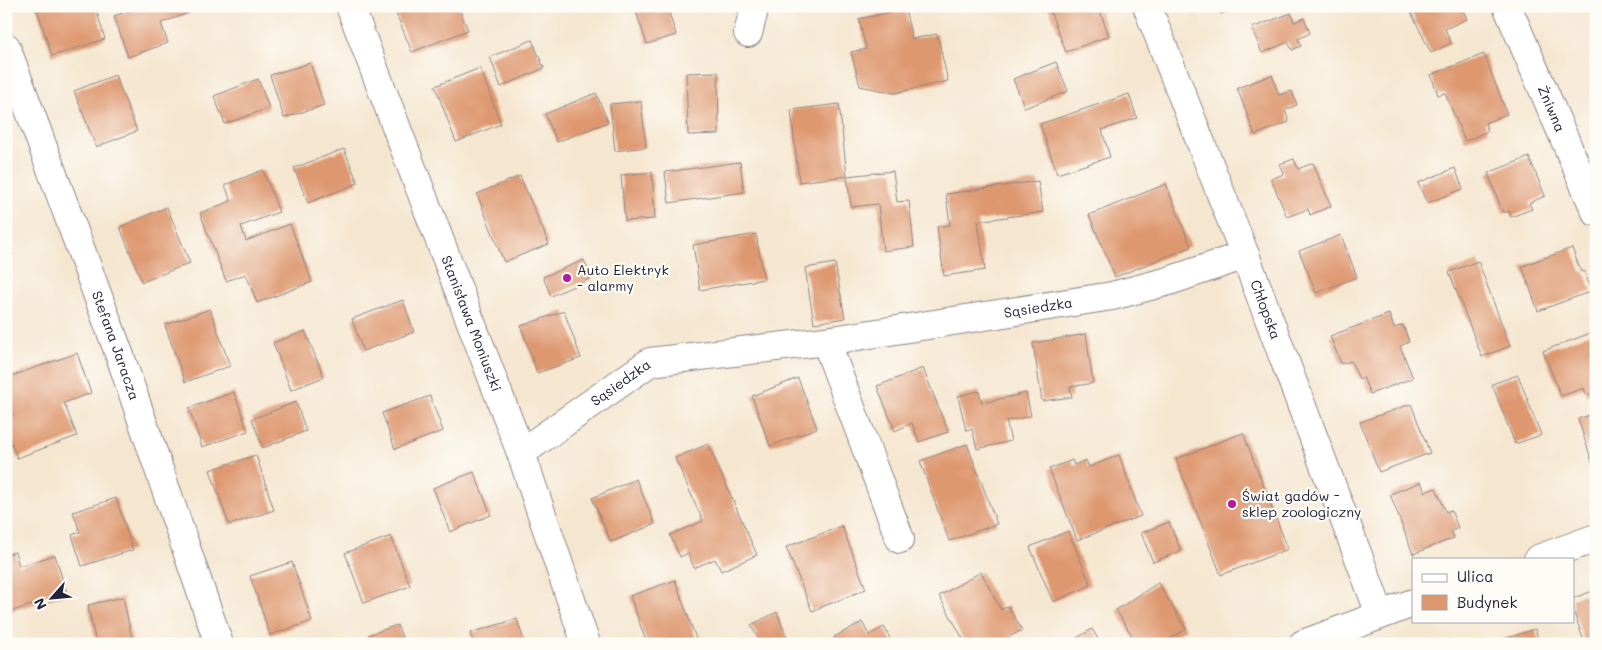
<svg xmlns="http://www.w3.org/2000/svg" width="1602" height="650" font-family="Mali,sans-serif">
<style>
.building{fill:#de986f}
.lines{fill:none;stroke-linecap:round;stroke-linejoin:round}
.street-casing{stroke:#8c8485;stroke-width:30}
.street{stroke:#fff;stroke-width:28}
.poi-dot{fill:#b5179e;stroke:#fdfcf7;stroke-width:2}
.labels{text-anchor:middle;stroke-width:4.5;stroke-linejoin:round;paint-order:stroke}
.street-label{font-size:14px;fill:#22223b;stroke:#fdfcf7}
.poi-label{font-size:14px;fill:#22223b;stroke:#fdfcf7;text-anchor:start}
</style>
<rect width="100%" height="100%" fill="#fdfcf7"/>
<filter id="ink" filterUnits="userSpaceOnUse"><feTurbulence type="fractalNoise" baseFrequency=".02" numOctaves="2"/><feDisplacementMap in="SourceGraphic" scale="10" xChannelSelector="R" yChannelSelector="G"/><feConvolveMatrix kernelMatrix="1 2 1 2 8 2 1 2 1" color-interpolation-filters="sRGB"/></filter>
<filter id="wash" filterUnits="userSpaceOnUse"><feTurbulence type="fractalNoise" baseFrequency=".0096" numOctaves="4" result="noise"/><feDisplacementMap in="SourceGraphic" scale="20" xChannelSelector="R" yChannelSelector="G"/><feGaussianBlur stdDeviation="1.12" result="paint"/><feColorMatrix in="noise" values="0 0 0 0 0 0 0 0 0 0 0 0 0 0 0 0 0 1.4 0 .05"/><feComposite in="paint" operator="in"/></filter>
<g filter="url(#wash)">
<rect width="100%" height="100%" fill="#f5e6cf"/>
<g id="blocks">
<path class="building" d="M 36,6 L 95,6 L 105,39 L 52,56 Z
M 143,6 L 186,6 L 189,13 L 161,23 L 168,43 L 128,57 L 114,16 Z
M 393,6 L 458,6 L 468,30 L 412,52 Z
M 634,6 L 667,6 L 676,35 L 647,44 Z
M 1048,6 L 1098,6 L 1109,36 L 1066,52 Z
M 1218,6 L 1240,6 L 1221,14 Z
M 1408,6 L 1461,6 L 1467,19 L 1445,29 L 1451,43 L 1431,53 Z
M 905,9 L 912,39 L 937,34 L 948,81 L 895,93 L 860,86 L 851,52 L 866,49 L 859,19 Z
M 1291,13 L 1294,22 L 1304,18 L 1310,33 L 1298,39 L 1301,46 L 1292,50 L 1288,42 L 1262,53 L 1252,28 Z
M 532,40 L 544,68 L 501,87 L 490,57 Z
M 1484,54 L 1507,114 L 1485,123 L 1488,131 L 1465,141 L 1445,93 L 1438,95 L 1431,75 Z
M 1056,62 L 1068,91 L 1025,108 L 1013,79 Z
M 310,63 L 324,105 L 284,118 L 270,75 Z
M 480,68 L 501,124 L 456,142 L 435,86 Z
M 718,72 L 719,134 L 688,135 L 686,73 Z
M 115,75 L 137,131 L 96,147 L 74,91 Z
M 1272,75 L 1279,95 L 1292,91 L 1297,105 L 1285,110 L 1289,122 L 1255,135 L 1237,88 Z
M 258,79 L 269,108 L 225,124 L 214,96 Z
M 596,93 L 608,122 L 557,142 L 545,114 Z
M 1129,94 L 1137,118 L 1102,130 L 1110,157 L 1057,174 L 1040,124 Z
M 641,101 L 646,147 L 615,151 L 610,104 Z
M 839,104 L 847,176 L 799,182 L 791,110 Z
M 344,149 L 358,183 L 308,203 L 294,168 Z
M 1529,157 L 1545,196 L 1529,203 L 1532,209 L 1511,217 L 1509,211 L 1503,213 L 1488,173 Z
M 1294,159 L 1298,169 L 1313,163 L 1331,206 L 1310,215 L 1308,209 L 1287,217 L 1271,179 L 1284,174 L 1280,164 Z
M 740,162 L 744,192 L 669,203 L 665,172 Z
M 1455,168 L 1463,189 L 1427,203 L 1418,183 Z
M 263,170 L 279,212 L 241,226 L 246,241 L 290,224 L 312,282 L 257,303 L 246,274 L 226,281 L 200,213 L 231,201 L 225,185 Z
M 893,171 L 897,202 L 909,201 L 914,247 L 883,251 L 878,204 L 851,207 L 847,176 Z
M 652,172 L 655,219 L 625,221 L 621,175 Z
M 520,176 L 549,244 L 504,262 L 477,194 Z
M 1038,181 L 1043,212 L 978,221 L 985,270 L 944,276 L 937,227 L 950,225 L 946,194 Z
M 1166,184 L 1191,247 L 1115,277 L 1089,215 Z
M 167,207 L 190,263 L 142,282 L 120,227 Z
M 756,234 L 764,279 L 700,290 L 693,245 Z
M 1341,235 L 1357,277 L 1316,293 L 1299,251 Z
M 6,238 L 13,255 L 6,257 Z
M 1572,248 L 1581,272 L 1584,271 L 1592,291 L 1538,311 L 1522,266 Z
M 584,260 L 592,278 L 551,296 L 543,277 Z
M 1478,261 L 1510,346 L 1482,357 L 1449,272 Z
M 835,263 L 845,318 L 814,323 L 805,268 Z
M 403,300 L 414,332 L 363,351 L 352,319 Z
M 210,309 L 230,366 L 185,382 L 165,325 Z
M 564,311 L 581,358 L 537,373 L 521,326 Z
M 1389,314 L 1394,328 L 1403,325 L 1409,342 L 1400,346 L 1413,378 L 1370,394 L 1363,377 L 1359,379 L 1351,361 L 1341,364 L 1330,336 Z
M 305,331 L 324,377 L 291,390 L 273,343 Z
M 1596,331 L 1596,392 L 1586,395 L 1584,388 L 1561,396 L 1543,351 Z
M 1086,334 L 1093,383 L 1070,387 L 1072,397 L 1042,401 L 1033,343 Z
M 77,353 L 91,393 L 64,403 L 77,436 L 17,458 L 6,429 L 6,418 L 13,415 L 6,395 L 6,378 Z
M 923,368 L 948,432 L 919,442 L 912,423 L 895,431 L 877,386 Z
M 1518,375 L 1541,435 L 1515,444 L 1492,384 Z
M 798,378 L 817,428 L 770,446 L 752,396 Z
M 979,391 L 982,403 L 1026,393 L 1031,416 L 1006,421 L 1011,441 L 977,449 L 972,429 L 966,430 L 958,396 Z
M 234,392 L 248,431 L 202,447 L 189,408 Z
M 430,396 L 443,431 L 395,449 L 382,413 Z
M 296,402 L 306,431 L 263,448 L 252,419 Z
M 1411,404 L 1430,453 L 1379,472 L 1360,422 Z
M 1596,413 L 1596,471 L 1595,471 L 1578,419 Z
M 1243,433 L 1288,549 L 1221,575 L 1176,459 Z
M 708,444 L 757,555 L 721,571 L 715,559 L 694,568 L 688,553 L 680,557 L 670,535 L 703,521 L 675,458 Z
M 967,444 L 997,524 L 949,541 L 920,461 Z
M 256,455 L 274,510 L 229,525 L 210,470 Z
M 1119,455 L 1141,516 L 1077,540 L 1049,469 L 1072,460 L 1074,465 L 1086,460 L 1089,467 Z
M 474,472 L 491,515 L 450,532 L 433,488 Z
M 636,479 L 655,524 L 611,542 L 592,498 Z
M 1421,482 L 1425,492 L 1436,488 L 1446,512 L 1451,510 L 1458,528 L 1451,531 L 1454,538 L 1413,554 L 1390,494 Z
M 116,498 L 133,550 L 82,566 L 72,535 L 80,532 L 73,512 Z
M 1169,522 L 1181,551 L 1153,562 L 1141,533 Z
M 842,526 L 866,589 L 812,611 L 786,547 Z
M 1068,531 L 1091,585 L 1053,602 L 1030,547 Z
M 391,536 L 410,586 L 364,603 L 345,553 Z
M 15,552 L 19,566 L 55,555 L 67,594 L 6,613 L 6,555 Z
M 292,562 L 312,621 L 270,635 L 250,576 Z
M 981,572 L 1001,610 L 1008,606 L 1022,630 L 997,644 L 966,644 L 939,596 Z
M 675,580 L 698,644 L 647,644 L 630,596 Z
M 1158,583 L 1186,629 L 1162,644 L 1137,644 L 1116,610 Z
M 1596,590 L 1596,644 L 1585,644 L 1573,610 L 1573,598 Z
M 123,597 L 133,644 L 96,644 L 88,605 Z
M 777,612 L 789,644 L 761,644 L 751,625 Z
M 517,619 L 525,644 L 474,644 L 470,633 Z
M 862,622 L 869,635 L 884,627 L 893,644 L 838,644 L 834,637 Z
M 397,625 L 405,644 L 372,644 L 368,635 Z
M 1092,629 L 1101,644 L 1067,644 Z
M 1535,629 L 1540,644 L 1492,644 L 1492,643 Z"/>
</g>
</g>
<g filter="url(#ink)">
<use href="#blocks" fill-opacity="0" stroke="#8c8485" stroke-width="1"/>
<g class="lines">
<g class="street-casing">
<g id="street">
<path id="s1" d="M 350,6 L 521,453 L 586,644"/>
<path id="s2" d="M 1147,6 L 1245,255 L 1380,614"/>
<path id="s3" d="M 1507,6 L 1596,212"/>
<path d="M 748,33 L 755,6"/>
<path id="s4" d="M 6,47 L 120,356 L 219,644"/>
<path d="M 826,341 L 900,539"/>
<path id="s5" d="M 521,453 L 650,362 L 826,341 L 1112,296 L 1169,281 L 1245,255"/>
<path d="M 1538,559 L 1596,538"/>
<path d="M 1303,644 L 1413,603"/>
</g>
</g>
<use href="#street" class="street"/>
</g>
</g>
<g class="poi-dot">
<circle cx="567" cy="278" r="5"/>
<circle cx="1232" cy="504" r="5"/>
</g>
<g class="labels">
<g class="street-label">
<text dy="5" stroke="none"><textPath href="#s3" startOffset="112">Żniwna</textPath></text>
<text dy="5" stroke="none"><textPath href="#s5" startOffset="550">Sąsiedzka</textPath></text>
<text dy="5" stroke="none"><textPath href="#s2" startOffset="326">Chłopska</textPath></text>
<text dy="5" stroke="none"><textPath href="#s1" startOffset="340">Stanisława Moniuszki</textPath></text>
<text dy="5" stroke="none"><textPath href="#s4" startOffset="318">Stefana Jaracza</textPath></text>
<text dy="5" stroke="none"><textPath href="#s5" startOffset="122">Sąsiedzka</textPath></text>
</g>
<g class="poi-label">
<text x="577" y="275">Auto Elektryk<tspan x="577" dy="16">- alarmy</tspan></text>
<text x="1242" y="501">Świat gadów -<tspan x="1242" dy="16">sklep zoologiczny</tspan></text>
</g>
</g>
<rect width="1602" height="650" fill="none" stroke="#fdfcf7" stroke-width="25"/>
<rect x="1412" y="558" width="162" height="65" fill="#fdfcf7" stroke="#a5a5ac"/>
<rect x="1422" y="574" width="25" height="8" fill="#ffffff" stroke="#a5a5ac"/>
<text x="1457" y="582" font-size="15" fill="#22223b">Ulica</text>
<rect x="1422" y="595" width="25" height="15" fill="#de986f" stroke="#a5a5ac"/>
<text x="1457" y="608" font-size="15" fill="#22223b">Budynek</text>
<g transform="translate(52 598) rotate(243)" stroke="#fdfcf7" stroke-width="4" paint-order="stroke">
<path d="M0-4L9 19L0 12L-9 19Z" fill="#22223b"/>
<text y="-8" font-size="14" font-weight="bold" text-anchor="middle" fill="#22223b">N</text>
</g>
</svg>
